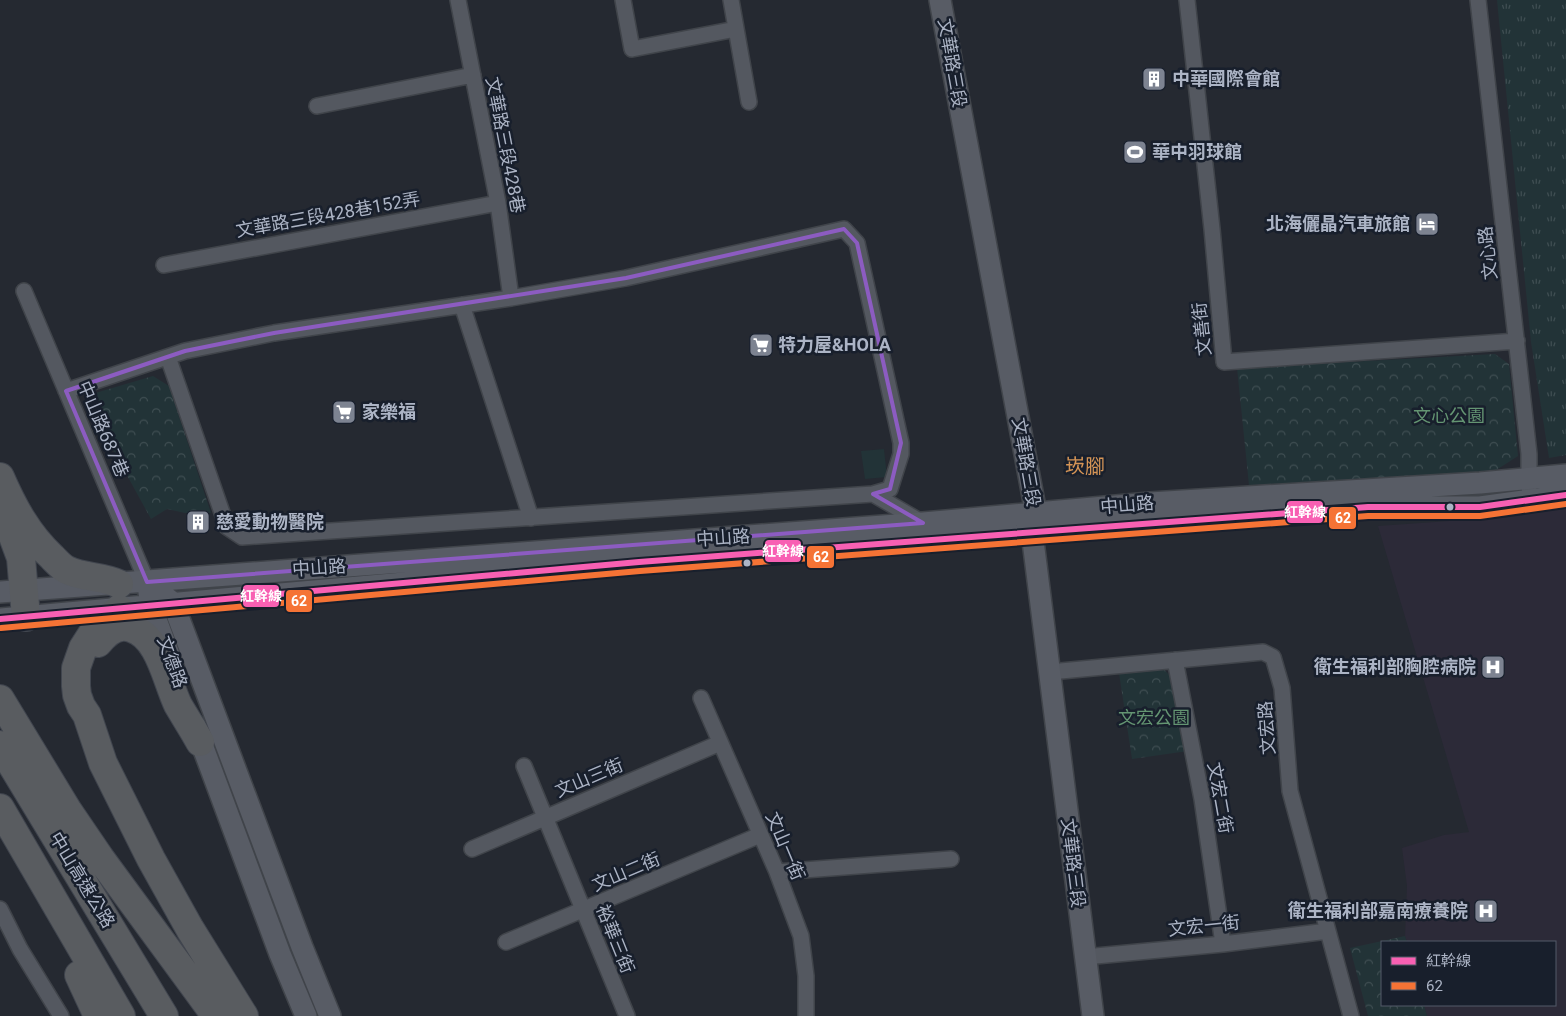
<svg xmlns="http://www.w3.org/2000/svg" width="1566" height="1016" font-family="Roboto,'Noto Sans TC',sans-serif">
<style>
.medical{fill:#2c2a38}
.grass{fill:url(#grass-tufts)}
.forest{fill:url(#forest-crowns)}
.pitch{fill:#223337}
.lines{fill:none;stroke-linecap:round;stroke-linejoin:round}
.street-casing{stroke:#40444a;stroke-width:18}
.secondary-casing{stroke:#40444a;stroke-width:24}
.highway-casing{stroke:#40454e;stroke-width:30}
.street{stroke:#545860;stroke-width:15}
.secondary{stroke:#585c65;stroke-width:21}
.highway{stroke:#595c60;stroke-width:28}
.bus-1-casing{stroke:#181f2c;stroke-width:10}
.bus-2-casing{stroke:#181f2c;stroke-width:10}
.bus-1{stroke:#f860b3;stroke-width:6}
.bus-2{stroke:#f57335;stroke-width:6}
.marked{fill:none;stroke:#8c5cc1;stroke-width:4;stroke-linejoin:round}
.bus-dot{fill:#acb4c5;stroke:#181f2c;stroke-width:2}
.labels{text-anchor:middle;stroke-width:5;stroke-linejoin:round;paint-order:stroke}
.street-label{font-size:18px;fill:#acb4c5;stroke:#181f2c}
.poi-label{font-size:18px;font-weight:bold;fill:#acb4c5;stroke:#181f2c;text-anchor:start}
.park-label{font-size:18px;fill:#649572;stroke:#181f2c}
.quarter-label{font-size:20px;fill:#d69556;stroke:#181f2c}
.line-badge{stroke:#181f2c;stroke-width:2}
.badge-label{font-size:14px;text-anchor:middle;font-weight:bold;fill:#fff}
</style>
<defs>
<pattern id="grass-tufts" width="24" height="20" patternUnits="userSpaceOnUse" patternTransform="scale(1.25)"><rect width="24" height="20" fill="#223337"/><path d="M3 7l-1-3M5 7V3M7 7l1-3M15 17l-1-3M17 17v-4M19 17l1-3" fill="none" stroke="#3f4e52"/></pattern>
<pattern id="forest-crowns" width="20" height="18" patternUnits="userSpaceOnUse" patternTransform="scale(1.25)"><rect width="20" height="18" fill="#223337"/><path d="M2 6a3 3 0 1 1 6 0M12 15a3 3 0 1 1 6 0" fill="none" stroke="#3f4e52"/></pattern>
</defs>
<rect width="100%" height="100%" fill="#252931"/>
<path class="medical" d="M 1566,505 L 1566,1016 L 1427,1016 L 1424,1005 L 1555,1005 L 1555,942 L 1407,942 L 1405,936 L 1407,886 L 1402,848 L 1444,835 L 1469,832 L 1378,526 L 1492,518 Z"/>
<path class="grass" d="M 1497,0 L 1566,0 L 1566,455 L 1549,458 L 1531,342 Z"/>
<path class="forest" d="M 1495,354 L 1509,364 L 1518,456 L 1490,474 L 1249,485 L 1237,368 Z
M 153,376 L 169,386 L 211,513 L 185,513 L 167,509 L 151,519 L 89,406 L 92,394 Z
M 1163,668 L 1178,685 L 1188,751 L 1132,759 L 1119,673 Z
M 1405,936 L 1407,942 L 1382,942 L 1382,1005 L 1424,1005 L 1427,1016 L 1368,1016 L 1350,948 Z"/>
<path class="pitch" d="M 884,449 L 887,477 L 865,479 L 861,451 Z"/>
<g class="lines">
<g class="street-casing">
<path id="street" d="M 458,0 L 498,203 L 511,298
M 623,0 L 632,49 L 736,29
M 731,0 L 749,102
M 1187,0 L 1212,229 L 1224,362 L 1517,341
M 1478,0 L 1529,454 L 1529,488
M 317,106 L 473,75
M 164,265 L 498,203
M 24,291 L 147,582
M 462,305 L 531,518
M 168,357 L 227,527 L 242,537 L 873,494 L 923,523
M 66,391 L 185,351 L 274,333 L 511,298 L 626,278 L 844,229 L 857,243 L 901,443 L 901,454 L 890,489 L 873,494
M 1175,660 L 1202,799 L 1223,944
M 1050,672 L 1263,652 L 1273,657 L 1282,688 L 1290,791 L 1351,1016
M 701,698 L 777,872 L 801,936 L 806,976 L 806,1016
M 524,766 L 627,1016
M 472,849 L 720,743
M 777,872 L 951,859
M 0,909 L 20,949 L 61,1016
M 506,942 L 760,835
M 1085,957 L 1223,944 L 1328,931"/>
</g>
<g class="secondary-casing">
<path id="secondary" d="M 940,0 L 1036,513 L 1032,533 L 1093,1016
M 0,592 L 923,523 L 1150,503 L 1480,483 L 1566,475
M 149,592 L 151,606 L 172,663
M 163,595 L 173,603 L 302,947 L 330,1016
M 0,619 L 639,562 L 1368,507 L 1480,507 L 1566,495
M 195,726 L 280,954 L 306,1016"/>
</g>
<g class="highway-casing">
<path id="highway" d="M 0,477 C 13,507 28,535 52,557 C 57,562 61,567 67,570 C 83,578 103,576 119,584
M 4,512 L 21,558 L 26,617
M 119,609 L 92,634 L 83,648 L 76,668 L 76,686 L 77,695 L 81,706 L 87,715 L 103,763 L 151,859 L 190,929 L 244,1016
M 98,643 C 106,633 118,623 131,628 C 160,637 166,680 178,705 C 185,717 193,729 200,742
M 0,699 L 68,811 L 100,858 L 216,1016
M 0,745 L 164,1016
M 0,808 L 121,1016
M 79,975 L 98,1016"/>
</g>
<use href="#street" class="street"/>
<use href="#secondary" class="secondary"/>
<use href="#highway" class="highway"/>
<g class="bus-1-casing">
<path id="bus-1" d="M 0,619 L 639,562 L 1368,507 L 1480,507 L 1566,495"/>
</g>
<g class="bus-2-casing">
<path id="bus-2" d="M 1,628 L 640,571 L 1368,516 L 1480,516 L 1566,504"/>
</g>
<use href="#bus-1" class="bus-1"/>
<use href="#bus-2" class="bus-2"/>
</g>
<path class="marked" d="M 844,229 L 857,243 L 901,443 L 890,489 L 873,494 L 923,523 L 147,582 L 66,391 L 185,351 L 274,333 L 626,278 Z"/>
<defs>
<g id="building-square" transform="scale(1.25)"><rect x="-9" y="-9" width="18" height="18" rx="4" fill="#7d8391" stroke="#181f2c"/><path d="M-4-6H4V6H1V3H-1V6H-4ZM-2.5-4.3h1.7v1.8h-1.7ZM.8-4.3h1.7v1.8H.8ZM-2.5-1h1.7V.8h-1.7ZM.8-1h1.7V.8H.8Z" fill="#fff"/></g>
<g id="stadium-square" transform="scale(1.25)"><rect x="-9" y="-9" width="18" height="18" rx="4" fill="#7d8391" stroke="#181f2c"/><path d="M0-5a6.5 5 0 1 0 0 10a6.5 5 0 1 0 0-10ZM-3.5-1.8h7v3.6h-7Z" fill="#fff"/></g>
<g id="hotel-square" transform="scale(1.25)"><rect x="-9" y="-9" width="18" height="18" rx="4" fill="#7d8391" stroke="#181f2c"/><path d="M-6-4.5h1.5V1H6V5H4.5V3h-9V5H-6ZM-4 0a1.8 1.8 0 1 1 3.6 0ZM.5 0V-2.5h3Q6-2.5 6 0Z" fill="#fff"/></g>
<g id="supermarket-square" transform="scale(1.25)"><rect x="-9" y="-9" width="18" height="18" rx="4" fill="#7d8391" stroke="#181f2c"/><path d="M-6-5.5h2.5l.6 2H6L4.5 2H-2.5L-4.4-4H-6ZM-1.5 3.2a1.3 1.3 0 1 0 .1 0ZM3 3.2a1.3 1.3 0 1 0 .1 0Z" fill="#fff"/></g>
<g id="hospital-square" transform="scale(1.25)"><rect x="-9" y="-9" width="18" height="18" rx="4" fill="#7d8391" stroke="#181f2c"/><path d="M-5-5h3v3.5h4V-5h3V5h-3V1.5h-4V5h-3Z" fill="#fff"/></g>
</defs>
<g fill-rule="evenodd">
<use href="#building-square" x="1154" y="79"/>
<use href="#stadium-square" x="1135" y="152"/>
<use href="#hotel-square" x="1427" y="224"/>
<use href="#supermarket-square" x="761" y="345"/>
<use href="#supermarket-square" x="344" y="412"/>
<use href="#building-square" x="198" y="522"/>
<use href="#hospital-square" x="1493" y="667"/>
<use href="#hospital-square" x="1486" y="911"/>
</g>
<g class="bus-dot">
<circle cx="1450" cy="507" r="4.5"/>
<circle cx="747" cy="563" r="4.5"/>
</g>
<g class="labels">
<g class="street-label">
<text transform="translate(952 63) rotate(80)" y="6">文華路三段</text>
<text transform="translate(505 145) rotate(79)" y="6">文華路三段428巷</text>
<text transform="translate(328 215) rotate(-10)" y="6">文華路三段428巷152弄</text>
<text transform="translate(1488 253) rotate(-96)" y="6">文心路</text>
<text transform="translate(1202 329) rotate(-96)" y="6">文善街</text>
<text transform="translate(103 429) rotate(67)" y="6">中山路687巷</text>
<text transform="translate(1026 462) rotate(80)" y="6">文華路三段</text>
<text transform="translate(1127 505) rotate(-5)" y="6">中山路</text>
<text transform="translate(723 538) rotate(-4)" y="6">中山路</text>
<text transform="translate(319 568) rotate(-4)" y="6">中山路</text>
<text transform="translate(172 662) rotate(70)" y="6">文德路</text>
<text transform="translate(1267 728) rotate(-94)" y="6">文宏路</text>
<text transform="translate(589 778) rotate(-23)" y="6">文山三街</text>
<text transform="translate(1220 798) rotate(80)" y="6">文宏二街</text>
<text transform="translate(785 846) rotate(67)" y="6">文山一街</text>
<text transform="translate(1073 863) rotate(83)" y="6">文華路三段</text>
<text transform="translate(626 872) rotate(-23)" y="6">文山二街</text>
<text transform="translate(82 880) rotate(59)" y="6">中山高速公路</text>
<text transform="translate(1204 926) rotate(-6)" y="6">文宏一街</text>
<text transform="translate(615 939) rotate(68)" y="6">裕華三街</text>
</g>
<g class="poi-label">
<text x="1172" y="85">中華國際會館</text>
<text x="1152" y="158">華中羽球館</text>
<text x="1410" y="230" text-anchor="end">北海儷晶汽車旅館</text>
<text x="778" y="351">特力屋&amp;HOLA</text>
<text x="362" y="418">家樂福</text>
<text x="216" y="528">慈愛動物醫院</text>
<text x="1476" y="673" text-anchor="end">衛生福利部胸腔病院</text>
<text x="1468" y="917" text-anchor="end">衛生福利部嘉南療養院</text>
</g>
<g class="park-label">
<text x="1449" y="422">文心公園</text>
<text x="1154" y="724">文宏公園</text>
</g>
<g class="quarter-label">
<text x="1085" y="473">崁腳</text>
</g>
</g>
<g class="line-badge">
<rect x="1286" y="500" width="38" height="24" rx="5" fill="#f860b3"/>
<rect x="1328" y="506" width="29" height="24" rx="5" fill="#f57335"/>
<rect x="764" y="539" width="38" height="24" rx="5" fill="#f860b3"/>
<rect x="806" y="545" width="29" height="24" rx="5" fill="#f57335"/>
<rect x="242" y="584" width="38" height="24" rx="5" fill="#f860b3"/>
<rect x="285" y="589" width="28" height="24" rx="5" fill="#f57335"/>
</g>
<g class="badge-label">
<text x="1305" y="517">紅幹線</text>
<text x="1343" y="523">62</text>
<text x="783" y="556">紅幹線</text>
<text x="821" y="562">62</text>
<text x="261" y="601">紅幹線</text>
<text x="299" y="606">62</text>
</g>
<rect x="1381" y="941" width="175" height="65" fill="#181f2c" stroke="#535b69"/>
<rect x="1391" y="957" width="25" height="8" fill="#f860b3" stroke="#535b69"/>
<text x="1426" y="966" font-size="15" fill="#acb4c5">紅幹線</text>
<rect x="1391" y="982" width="25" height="8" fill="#f57335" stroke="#535b69"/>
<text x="1426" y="991" font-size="15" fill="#acb4c5">62</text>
</svg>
